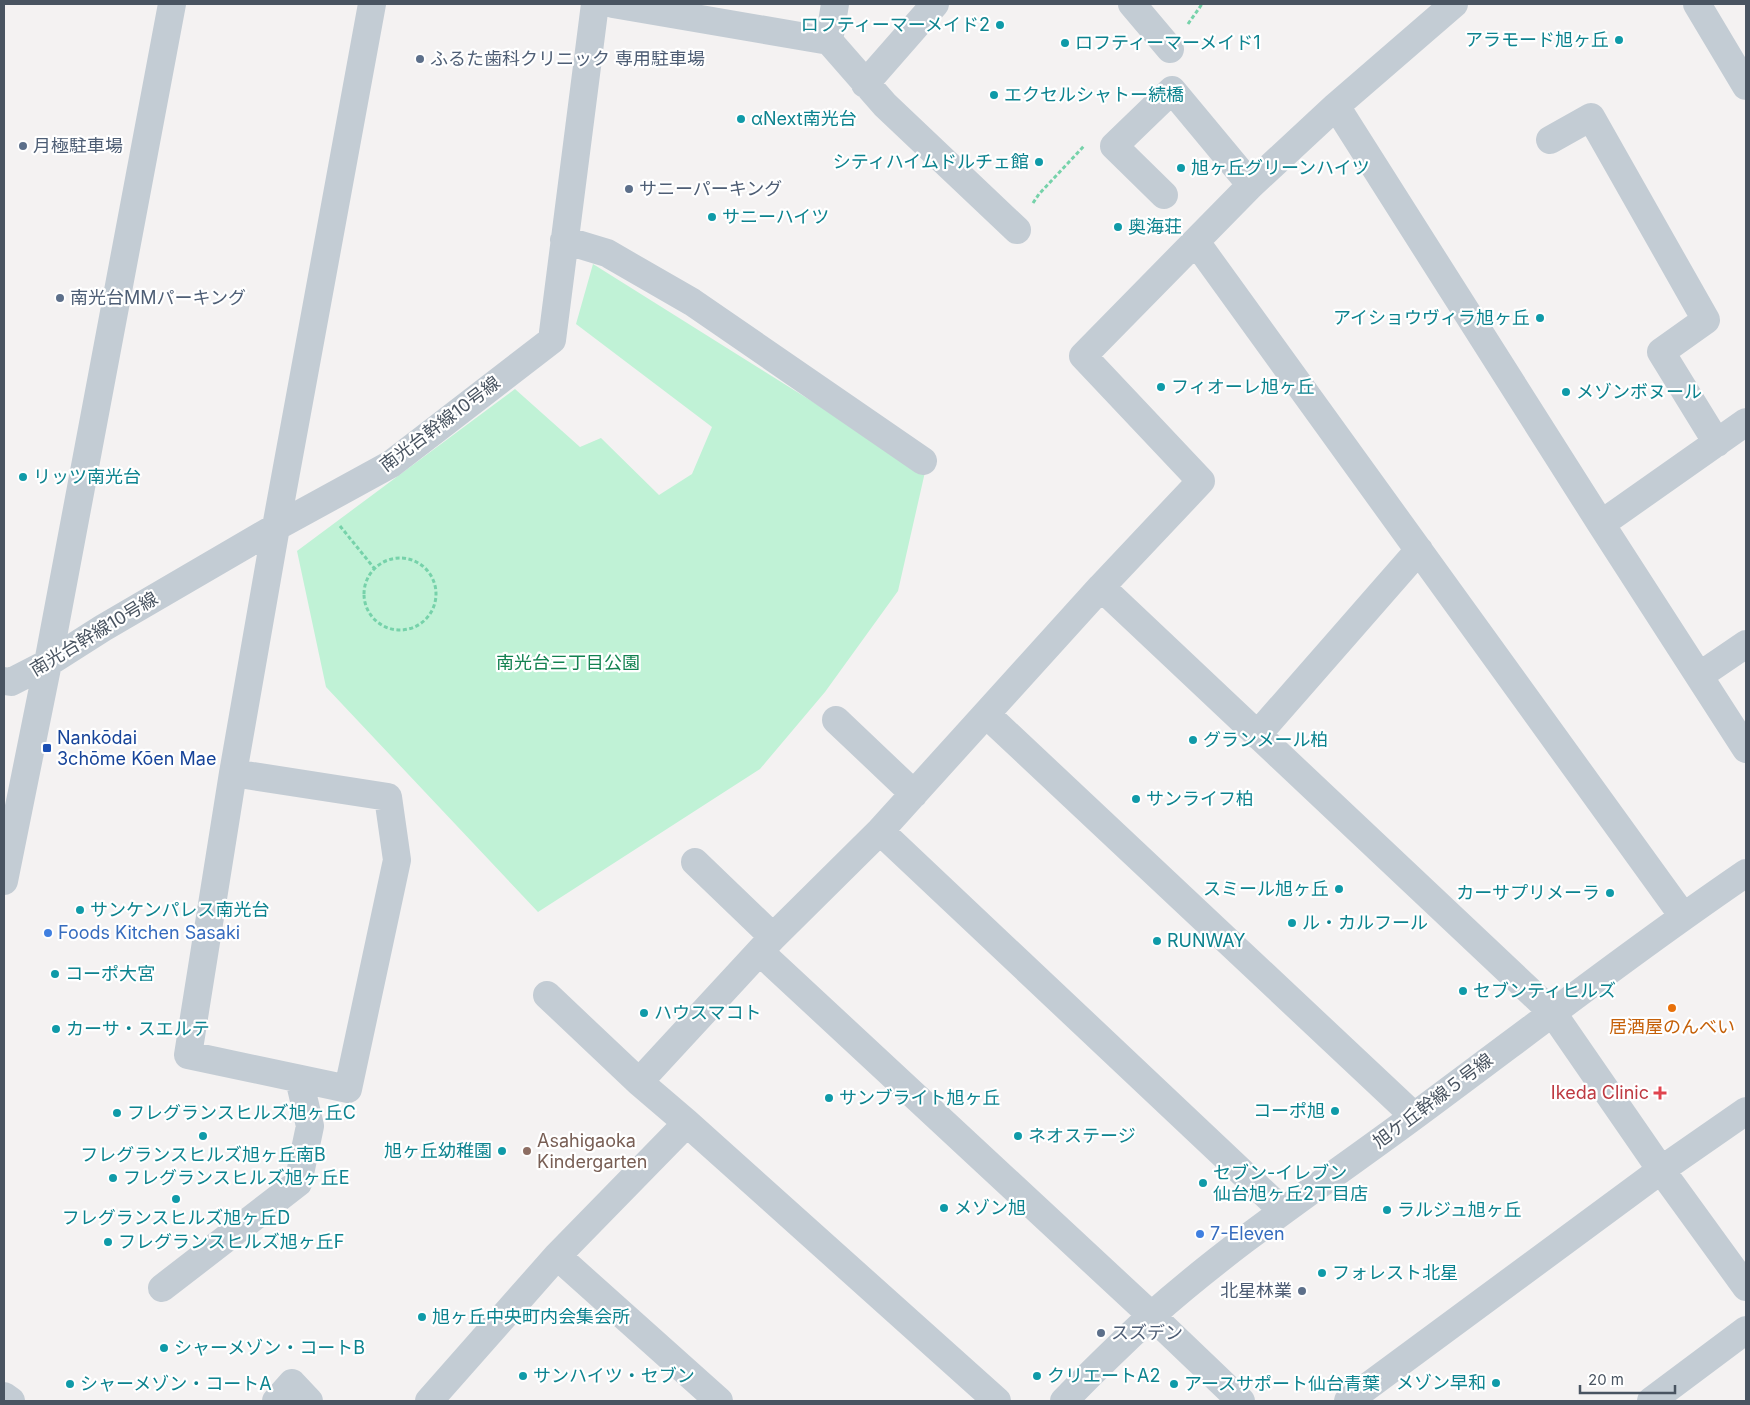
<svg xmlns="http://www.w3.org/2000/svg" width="1750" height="1405" font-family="Inter,'Noto Sans JP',sans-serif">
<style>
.green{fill:#c0f2d6}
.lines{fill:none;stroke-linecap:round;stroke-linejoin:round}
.path{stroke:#76d2aa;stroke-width:3;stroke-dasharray:4 2.5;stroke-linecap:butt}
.minor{stroke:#c3ccd4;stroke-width:28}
.culture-dot{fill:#0f9aa8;stroke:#fff;stroke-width:2}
.service-dot{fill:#5c6f8a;stroke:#fff;stroke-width:2}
.transit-dot{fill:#1a4fb4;stroke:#fff;stroke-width:2}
.shop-dot{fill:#3f7fe0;stroke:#fff;stroke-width:2}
.food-dot{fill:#e8710a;stroke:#fff;stroke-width:2}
.health-dot{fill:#e0444e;stroke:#fff;stroke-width:2}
.education-dot{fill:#8d6e63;stroke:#fff;stroke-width:2}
.labels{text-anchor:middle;stroke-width:4.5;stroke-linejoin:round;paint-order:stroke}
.culture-label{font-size:18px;fill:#0d838f;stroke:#fff;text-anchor:start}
.service-label{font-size:18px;fill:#4e5e75;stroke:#fff;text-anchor:start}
.street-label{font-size:18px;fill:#495461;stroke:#fff}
.park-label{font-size:18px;fill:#138251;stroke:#fff}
.transit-label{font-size:18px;fill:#164399;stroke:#fff;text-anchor:start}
.shop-label{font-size:18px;fill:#366cbe;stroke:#fff;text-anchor:start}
.food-label{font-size:18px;fill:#c56008;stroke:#fff}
.health-label{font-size:18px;fill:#be3a42;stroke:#fff;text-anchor:end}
.education-label{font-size:18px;fill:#785e54;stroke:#fff;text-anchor:start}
</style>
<rect width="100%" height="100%" fill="#f4f2f2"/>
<path class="green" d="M 593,264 L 925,472 L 898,591 L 825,692 L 760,769 L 538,912 L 326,687 L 297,551 L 515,389 L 580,447 L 601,438 L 659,495 L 692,474 L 712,427 L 576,324 Z"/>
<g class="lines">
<path class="path" d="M 1188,24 L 1202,4
M 1033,203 L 1039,194 L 1084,146
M 340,526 L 374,568
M364 594a36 36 0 1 1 72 0a36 36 0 1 1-72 0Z"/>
<path class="minor" d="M 613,4 L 829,41
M 835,4 L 829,41 L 885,105 L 1017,230
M 1132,4 L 1170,49
M 1697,4 L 1746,86
M 865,84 L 935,4
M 1336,106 L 1601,524 L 1746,749
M 1550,140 L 1591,117 L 1706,320 L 1661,352 L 1717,443
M 1164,195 L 1114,146 L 1172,90 L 1251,185
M 564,240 L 607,253 L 692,302 L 923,461
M 1196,242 L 1683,916
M 1601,524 L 1746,422
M 1101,587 L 1201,481 L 1083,356 L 1251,185 L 1336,106 L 1454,4
M 1699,676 L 1746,644
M 4,681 L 11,682 L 48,663 L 103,628 L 276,527 L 391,464 L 552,340 L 595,4
M 987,715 L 1414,1116
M 836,720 L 914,794
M 1257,735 L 1419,550
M 233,773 L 388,797 L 397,860 L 348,1089 L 188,1055 L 233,773 L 276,527 L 372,4
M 880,831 L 1283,1211
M 695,862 L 773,937
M 4,881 L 48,663 L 172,4
M 760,952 L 1152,1316 L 1241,1401
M 547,995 L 639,1082 L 687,1123 L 997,1401
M 639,1082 L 773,937 L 880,831 L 1101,587 L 1552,1012 L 1661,1170 L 1746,1287
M 557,1256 L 719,1401
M 162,1288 L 298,1183 L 310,1126 L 299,1079
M 4,1396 L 11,1401
M 276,1401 L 292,1383 L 309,1401
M 429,1401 L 557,1256 L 687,1123
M 1064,1401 C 1092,1372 1121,1344 1151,1316 C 1233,1243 1325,1182 1413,1117 C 1524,1035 1632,951 1746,873
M 1348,1401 L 1661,1170 L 1746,1111
M 1651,1401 L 1746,1330"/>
</g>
<g class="culture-dot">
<circle cx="1000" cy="25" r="5"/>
<circle cx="1619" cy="40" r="5"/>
<circle cx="1065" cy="43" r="5"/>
<circle cx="994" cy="95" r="5"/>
<circle cx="741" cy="119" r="5"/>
<circle cx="1039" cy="162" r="5"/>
<circle cx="1181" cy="168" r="5"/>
<circle cx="712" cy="217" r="5"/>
<circle cx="1118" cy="227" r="5"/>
<circle cx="1540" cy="318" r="5"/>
<circle cx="1161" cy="387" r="5"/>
<circle cx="1566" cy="392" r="5"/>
<circle cx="23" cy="477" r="5"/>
<circle cx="1193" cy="740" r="5"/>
<circle cx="1136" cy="799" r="5"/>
<circle cx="1339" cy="889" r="5"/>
<circle cx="1610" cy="893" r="5"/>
<circle cx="80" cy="910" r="5"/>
<circle cx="1292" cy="923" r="5"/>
<circle cx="1157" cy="941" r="5"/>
<circle cx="55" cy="974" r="5"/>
<circle cx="1463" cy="991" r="5"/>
<circle cx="644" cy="1013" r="5"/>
<circle cx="56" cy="1029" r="5"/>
<circle cx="829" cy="1098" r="5"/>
<circle cx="1335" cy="1111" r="5"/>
<circle cx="117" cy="1113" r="5"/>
<circle cx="203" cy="1136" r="5"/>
<circle cx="1018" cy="1136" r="5"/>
<circle cx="502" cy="1151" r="5"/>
<circle cx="113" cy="1178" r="5"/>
<circle cx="1203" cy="1183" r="5"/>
<circle cx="176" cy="1199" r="5"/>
<circle cx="944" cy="1208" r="5"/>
<circle cx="1387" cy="1210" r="5"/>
<circle cx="108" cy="1242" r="5"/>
<circle cx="1322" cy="1273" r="5"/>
<circle cx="422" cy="1317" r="5"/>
<circle cx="164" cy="1348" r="5"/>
<circle cx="523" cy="1376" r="5"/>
<circle cx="1037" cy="1376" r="5"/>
<circle cx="1496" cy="1383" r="5"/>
<circle cx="70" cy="1384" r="5"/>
<circle cx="1174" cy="1384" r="5"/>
</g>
<g class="service-dot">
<circle cx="420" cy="59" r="5"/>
<circle cx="23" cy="146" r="5"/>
<circle cx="629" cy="189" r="5"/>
<circle cx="60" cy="298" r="5"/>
<circle cx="1302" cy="1291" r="5"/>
<circle cx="1101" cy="1333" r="5"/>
</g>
<rect class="transit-dot" x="42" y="743" width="10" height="10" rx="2.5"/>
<g class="shop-dot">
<circle cx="48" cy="933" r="5"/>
<circle cx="1200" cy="1234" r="5"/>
</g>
<circle class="food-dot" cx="1672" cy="1008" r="5"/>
<path class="health-dot" d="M1657.5 1085.5h5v5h5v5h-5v5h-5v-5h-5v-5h5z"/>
<circle class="education-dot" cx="527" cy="1151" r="5"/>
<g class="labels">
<g class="culture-label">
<text x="990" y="31" text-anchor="end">ロフティーマーメイド2</text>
<text x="1609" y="46" text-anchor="end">アラモード旭ヶ丘</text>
<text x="1075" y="49">ロフティーマーメイド1</text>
<text x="1004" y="101">エクセルシャトー続橋</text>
<text x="751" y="125">αNext南光台</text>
<text x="1029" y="168" text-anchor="end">シティハイムドルチェ館</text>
<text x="1191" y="174">旭ヶ丘グリーンハイツ</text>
<text x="722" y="223">サニーハイツ</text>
<text x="1128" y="233">奥海荘</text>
<text x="1530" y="324" text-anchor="end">アイショウヴィラ旭ヶ丘</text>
<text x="1171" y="393">フィオーレ旭ヶ丘</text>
<text x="1576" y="398">メゾンボヌール</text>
<text x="33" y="483">リッツ南光台</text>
<text x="1203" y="746">グランメール柏</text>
<text x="1146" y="805">サンライフ柏</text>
<text x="1329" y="895" text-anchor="end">スミール旭ヶ丘</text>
<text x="1600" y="899" text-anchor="end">カーサプリメーラ</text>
<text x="90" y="916">サンケンパレス南光台</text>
<text x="1302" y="929">ル・カルフール</text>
<text x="1167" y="947">RUNWAY</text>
<text x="65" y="980">コーポ大宮</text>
<text x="1473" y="997">セブンティヒルズ</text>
<text x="654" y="1019">ハウスマコト</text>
<text x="66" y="1035">カーサ・スエルテ</text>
<text x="839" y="1104">サンブライト旭ヶ丘</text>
<text x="1325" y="1117" text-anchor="end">コーポ旭</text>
<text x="127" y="1119">フレグランスヒルズ旭ヶ丘C</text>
<text x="1028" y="1142">ネオステージ</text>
<text x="492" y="1157" text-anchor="end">旭ヶ丘幼稚園</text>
<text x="203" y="1161" text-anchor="middle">フレグランスヒルズ旭ヶ丘南B</text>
<text x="1213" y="1179">セブン-イレブン<tspan x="1213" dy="21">仙台旭ヶ丘2丁目店</tspan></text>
<text x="123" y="1184">フレグランスヒルズ旭ヶ丘E</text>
<text x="954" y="1214">メゾン旭</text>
<text x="1397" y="1216">ラルジュ旭ヶ丘</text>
<text x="176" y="1224" text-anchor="middle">フレグランスヒルズ旭ヶ丘D</text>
<text x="118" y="1248">フレグランスヒルズ旭ヶ丘F</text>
<text x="1332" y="1279">フォレスト北星</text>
<text x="432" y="1323">旭ヶ丘中央町内会集会所</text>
<text x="174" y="1354">シャーメゾン・コートB</text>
<text x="533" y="1382">サンハイツ・セブン</text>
<text x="1047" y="1382">クリエートA2</text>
<text x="1486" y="1389" text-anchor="end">メゾン早和</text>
<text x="80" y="1390">シャーメゾン・コートA</text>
<text x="1184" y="1390">アースサポート仙台青葉</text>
</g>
<g class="service-label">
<text x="430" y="65">ふるた歯科クリニック 専用駐車場</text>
<text x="33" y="152">月極駐車場</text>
<text x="639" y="195">サニーパーキング</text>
<text x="70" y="304">南光台MMパーキング</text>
<text x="1292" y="1297" text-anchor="end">北星林業</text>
<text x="1111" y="1339">スズデン</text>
</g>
<g class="street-label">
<text transform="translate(440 424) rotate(-37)" y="6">南光台幹線10号線</text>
<text transform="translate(94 634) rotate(-31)" y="6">南光台幹線10号線</text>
<text transform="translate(1433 1101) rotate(-37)" y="6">旭ケ丘幹線５号線</text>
</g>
<g class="park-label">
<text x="568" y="669">南光台三丁目公園</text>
</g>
<g class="transit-label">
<text x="57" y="744">Nankōdai<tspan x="57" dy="21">3chōme Kōen Mae</tspan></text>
</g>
<g class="shop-label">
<text x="58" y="939">Foods Kitchen Sasaki</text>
<text x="1210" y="1240">7-Eleven</text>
</g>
<g class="food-label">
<text x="1672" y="1033">居酒屋のんべい</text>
</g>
<g class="health-label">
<text x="1649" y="1099">Ikeda Clinic</text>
</g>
<g class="education-label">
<text x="537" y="1147">Asahigaoka<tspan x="537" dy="21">Kindergarten</tspan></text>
</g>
</g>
<rect width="1750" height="1405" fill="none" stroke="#495461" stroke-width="10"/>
<path d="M1580 1385v8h95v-8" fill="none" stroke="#495461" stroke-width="2.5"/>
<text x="1588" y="1385" font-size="15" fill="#495461" stroke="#ffffff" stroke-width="4" paint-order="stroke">20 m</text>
</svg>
